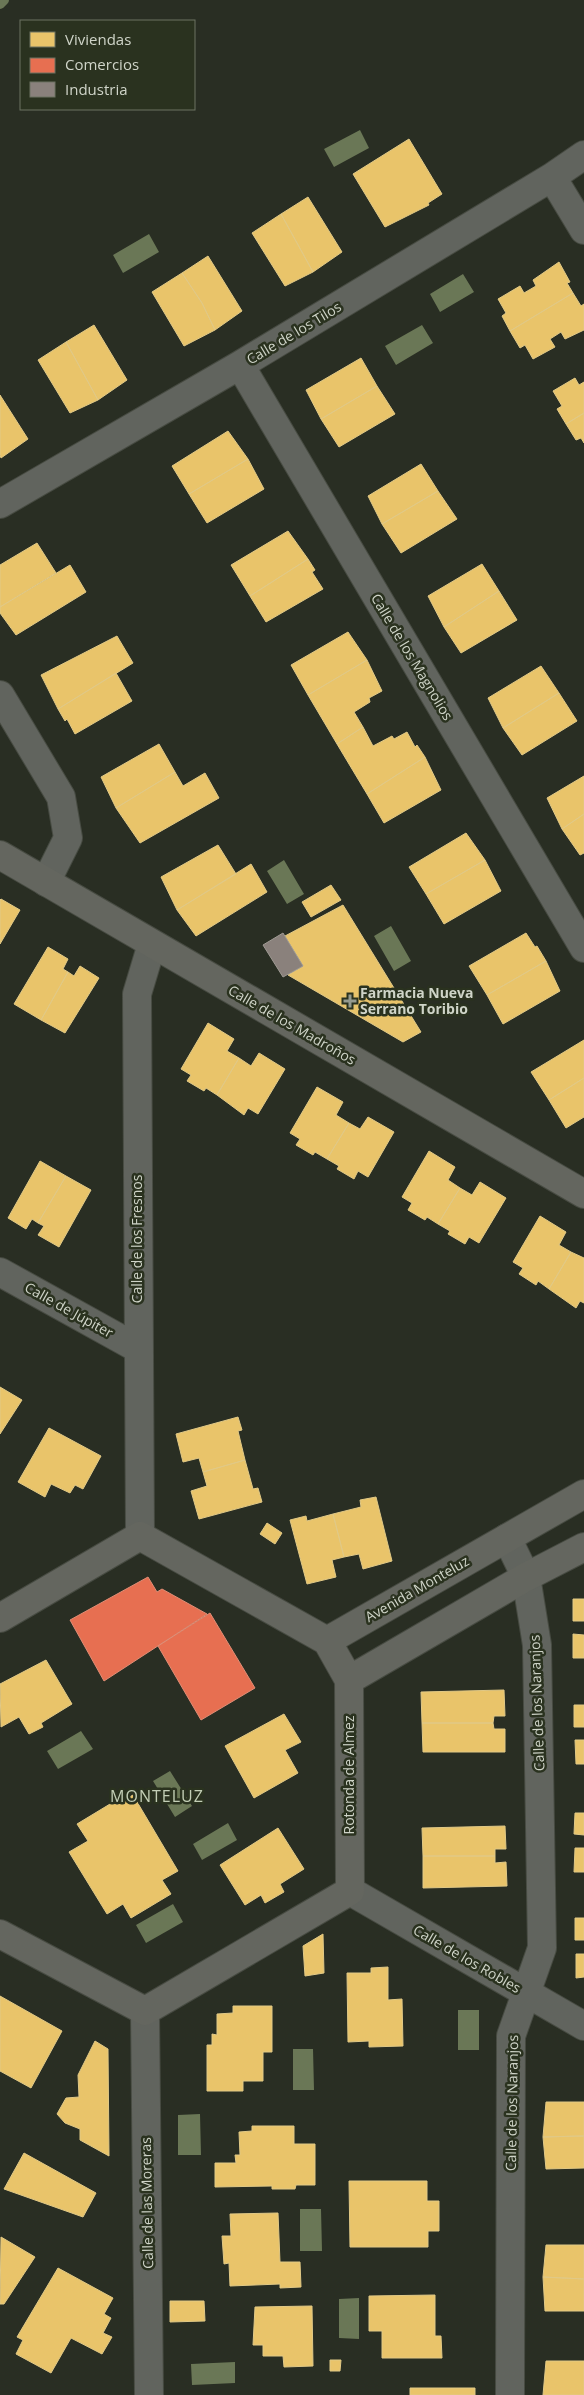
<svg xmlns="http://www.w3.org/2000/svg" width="584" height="2395" font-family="'Open Sans',sans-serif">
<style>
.water{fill:#6a7756}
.homes{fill:#e9c46a;stroke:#e1c986}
.shops{fill:#e76f51;stroke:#e08d75}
.industry{fill:#8a817c;stroke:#9f9a93}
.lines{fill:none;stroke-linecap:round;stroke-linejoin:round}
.stream{stroke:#6a7756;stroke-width:10}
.street-casing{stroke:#474b42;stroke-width:30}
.secondary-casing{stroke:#474b42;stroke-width:30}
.street{stroke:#61645e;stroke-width:28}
.secondary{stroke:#64665f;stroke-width:28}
.poi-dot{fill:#959a8e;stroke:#2a321f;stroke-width:2}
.labels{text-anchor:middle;stroke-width:5;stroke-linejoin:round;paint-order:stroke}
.street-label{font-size:14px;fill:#cfd4c8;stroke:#2a321f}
.poi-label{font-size:14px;font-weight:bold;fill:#cfd4c8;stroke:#2a321f;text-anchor:start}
.quarter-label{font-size:16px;letter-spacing:1px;fill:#c3ceb6;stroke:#2a321f}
</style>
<rect width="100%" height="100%" fill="#292e23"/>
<path class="water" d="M 360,130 L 369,148 L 334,167 L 324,149 Z
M 149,234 L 159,252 L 123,273 L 113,255 Z
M 463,274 L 474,292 L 440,312 L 430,294 Z
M 422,325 L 433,343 L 396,365 L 385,346 Z
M 284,860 L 304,894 L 287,904 L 267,871 Z
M 391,926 L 411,961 L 394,971 L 374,936 Z
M 81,1731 L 93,1749 L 58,1769 L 47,1751 Z
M 170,1771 L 192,1806 L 175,1817 L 153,1781 Z
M 228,1823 L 237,1840 L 202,1860 L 193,1844 Z
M 173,1904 L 183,1922 L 146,1943 L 136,1925 Z
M 458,2010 L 479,2010 L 479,2050 L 458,2050 Z
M 293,2049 L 313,2049 L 314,2090 L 293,2090 Z
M 200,2114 L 201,2155 L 178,2155 L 178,2115 Z
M 300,2209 L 321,2209 L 322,2251 L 300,2251 Z
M 359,2298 L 359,2339 L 339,2338 L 339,2299 Z
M 235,2362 L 235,2383 L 192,2385 L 191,2364 Z"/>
<path class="homes" d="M 409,139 L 442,194 L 428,203 L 429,205 L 385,227 L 353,174 Z
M 308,197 L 342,252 L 313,272 L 281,214 Z
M 281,214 L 313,272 L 285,286 L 252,233 Z
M 208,256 L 242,311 L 215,330 L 202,303 L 182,273 Z
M 559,262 L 570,282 L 567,283 L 573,293 L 510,331 L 502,316 L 506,313 L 498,299 L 520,286 L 524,293 L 536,286 L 533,280 Z
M 182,273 L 202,303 L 215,330 L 184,346 L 152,292 Z
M 573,293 L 581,306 L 584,304 L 584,330 L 565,339 L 561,332 L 550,339 L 555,347 L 533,359 L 525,345 L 520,348 L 510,331 Z
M 94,325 L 127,380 L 98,400 L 66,342 Z
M 66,342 L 98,400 L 70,413 L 38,360 Z
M 361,358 L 377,386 L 321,419 L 306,390 Z
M 575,378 L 579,385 L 584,382 L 584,413 L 566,424 L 557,409 L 562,406 L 553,391 Z
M 377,386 L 395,414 L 339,447 L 321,419 Z
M 0,395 L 28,439 L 1,458 L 0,455 Z
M 584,413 L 584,443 L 581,438 L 576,440 L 566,424 Z
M 228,431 L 248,459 L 189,494 L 172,466 Z
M 248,459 L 264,489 L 207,523 L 189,494 Z
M 421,464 L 438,491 L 382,524 L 368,496 Z
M 438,491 L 457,519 L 401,553 L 382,524 Z
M 288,531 L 308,559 L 250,596 L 231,565 Z
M 37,543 L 56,573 L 0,607 L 0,565 Z
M 308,559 L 315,570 L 312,572 L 323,589 L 266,622 L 250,596 Z
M 482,564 L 499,591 L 444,627 L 428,596 Z
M 70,565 L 86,592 L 16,635 L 0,613 L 0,607 Z
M 499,591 L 517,620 L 461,653 L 444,627 Z
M 348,632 L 367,660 L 308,695 L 291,665 Z
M 117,636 L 133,663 L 58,709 L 41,675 Z
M 367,660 L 382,691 L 369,698 L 370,702 L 354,712 L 363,727 L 337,744 L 308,695 Z
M 541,666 L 559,693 L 503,728 L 488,698 Z
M 116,673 L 132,701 L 75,734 L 67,719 L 65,721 L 58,709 Z
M 559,693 L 577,721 L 522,755 L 503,728 Z
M 363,727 L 373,746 L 392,736 L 394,739 L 407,732 L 415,747 L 417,745 L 425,757 L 367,794 L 337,744 Z
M 159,744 L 175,772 L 116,808 L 101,777 Z
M 425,757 L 441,790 L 384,823 L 367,794 Z
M 175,772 L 183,786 L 205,773 L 219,798 L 140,843 L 116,808 Z
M 584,776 L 584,814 L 562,829 L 547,798 Z
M 584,814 L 584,853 L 580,855 L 562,829 Z
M 466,833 L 485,860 L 426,894 L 409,867 Z
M 218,845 L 236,874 L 177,910 L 161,877 Z
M 485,860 L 501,891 L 444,924 L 426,894 Z
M 251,864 L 267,892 L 196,936 L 177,910 Z
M 331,885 L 341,900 L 311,917 L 302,902 Z
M 1,899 L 20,910 L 0,944 L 0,900 Z
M 343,905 L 421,1032 L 403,1042 L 288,975 L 303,966 L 285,936 Z
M 526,933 L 535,947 L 537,946 L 546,961 L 487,995 L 469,966 Z
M 48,947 L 68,959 L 63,969 L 68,972 L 41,1020 L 14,1004 Z
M 546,961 L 560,991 L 503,1024 L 487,995 Z
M 80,966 L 99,978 L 65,1033 L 41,1020 L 68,972 L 74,976 Z
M 208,1023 L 234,1039 L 227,1051 L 239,1058 L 217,1095 L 206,1088 L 204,1091 L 187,1081 L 191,1075 L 181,1069 Z
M 584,1040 L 584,1078 L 549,1100 L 531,1072 Z
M 259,1053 L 285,1069 L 258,1114 L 248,1108 L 244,1115 L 217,1095 L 239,1058 L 251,1066 Z
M 584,1078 L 584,1117 L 566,1128 L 549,1100 Z
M 317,1087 L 343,1102 L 336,1115 L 349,1123 L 327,1159 L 315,1152 L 313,1155 L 296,1145 L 300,1139 L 290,1133 Z
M 368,1117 L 394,1132 L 368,1177 L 358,1171 L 354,1179 L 337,1169 L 339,1166 L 327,1159 L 349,1123 L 360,1129 Z
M 429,1151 L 455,1167 L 448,1180 L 460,1188 L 438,1224 L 427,1217 L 425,1220 L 408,1210 L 412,1203 L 402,1197 Z
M 40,1161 L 66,1176 L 38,1223 L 32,1219 L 26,1229 L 8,1218 Z
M 66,1176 L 91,1190 L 59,1247 L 38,1235 L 44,1226 L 38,1223 Z
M 480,1182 L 506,1198 L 479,1243 L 469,1237 L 465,1244 L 448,1234 L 450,1231 L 438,1224 L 460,1188 L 472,1195 Z
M 540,1216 L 566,1232 L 559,1245 L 571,1252 L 549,1289 L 538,1281 L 536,1285 L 519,1274 L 523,1268 L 513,1262 Z
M 571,1252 L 584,1258 L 584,1303 L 580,1301 L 576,1308 L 549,1289 Z
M 0,1387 L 22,1400 L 0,1434 Z
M 238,1417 L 242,1430 L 238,1431 L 245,1460 L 203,1472 L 199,1458 L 183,1462 L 176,1434 Z
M 49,1428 L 101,1456 L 83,1489 L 75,1485 L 70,1493 L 51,1484 L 45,1497 L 18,1482 Z
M 245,1460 L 253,1489 L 258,1488 L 262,1502 L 199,1519 L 191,1491 L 207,1486 L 203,1472 Z
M 376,1497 L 392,1561 L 363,1569 L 359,1554 L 344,1557 L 333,1514 L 361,1507 L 360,1500 Z
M 333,1514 L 344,1557 L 332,1560 L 336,1577 L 307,1584 L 290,1520 L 306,1516 L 307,1521 Z
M 267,1523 L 282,1533 L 275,1544 L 260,1534 Z
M 573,1599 L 584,1599 L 584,1621 L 573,1621 Z
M 573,1634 L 584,1635 L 584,1658 L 573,1658 Z
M 46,1660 L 72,1704 L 41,1723 L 43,1727 L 29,1734 L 19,1717 L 1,1727 L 0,1684 Z
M 504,1690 L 505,1716 L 494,1716 L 493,1723 L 422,1723 L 421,1692 Z
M 574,1705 L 584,1705 L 584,1727 L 574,1727 Z
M 284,1714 L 301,1742 L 285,1750 L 298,1773 L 254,1798 L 225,1746 Z
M 422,1723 L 493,1723 L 494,1729 L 505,1729 L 505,1752 L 423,1752 Z
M 575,1740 L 584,1740 L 584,1764 L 576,1764 Z
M 133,1795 L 178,1871 L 162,1880 L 171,1894 L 131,1918 L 123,1904 L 107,1914 L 69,1852 L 88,1841 L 77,1824 L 115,1801 L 117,1804 Z
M 575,1813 L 584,1813 L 584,1835 L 574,1834 Z
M 505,1826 L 506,1849 L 495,1849 L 495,1856 L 423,1856 L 422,1828 Z
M 278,1828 L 304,1869 L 280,1884 L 284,1892 L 265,1903 L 261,1895 L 245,1905 L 220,1865 Z
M 575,1848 L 584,1848 L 584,1872 L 574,1872 Z
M 423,1856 L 495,1856 L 495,1863 L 506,1862 L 507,1886 L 423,1888 Z
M 575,1918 L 584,1918 L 584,1940 L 575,1940 Z
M 323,1934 L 324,1973 L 305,1976 L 303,1946 Z
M 576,1954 L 584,1954 L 584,1977 L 576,1978 Z
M 388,1967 L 388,2000 L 402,1999 L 403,2046 L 369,2047 L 369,2041 L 348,2042 L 347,1973 L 371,1973 L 371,1968 Z
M 0,1996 L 62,2031 L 31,2088 L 0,2071 Z
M 233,2006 L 272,2006 L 272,2052 L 263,2052 L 263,2081 L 243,2081 L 243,2091 L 207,2091 L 207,2045 L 212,2045 L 212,2034 L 217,2035 L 217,2014 L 233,2013 Z
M 95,2041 L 108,2049 L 109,2156 L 80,2140 L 80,2129 L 65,2123 L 57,2114 L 66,2098 L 79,2097 L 78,2075 Z
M 546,2102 L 584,2102 L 584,2136 L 543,2137 Z
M 252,2126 L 294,2126 L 294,2144 L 315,2144 L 315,2185 L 296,2185 L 295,2189 L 272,2189 L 272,2186 L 215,2187 L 215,2163 L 236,2163 L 235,2155 L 240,2155 L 239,2132 L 252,2131 Z
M 577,2136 L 584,2136 L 584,2168 L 546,2169 L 543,2137 Z
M 24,2153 L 96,2193 L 83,2217 L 4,2189 Z
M 349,2181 L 427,2181 L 427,2201 L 439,2201 L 439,2231 L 428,2231 L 428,2247 L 350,2247 Z
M 278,2213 L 280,2262 L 300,2262 L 301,2287 L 280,2288 L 280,2284 L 230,2286 L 229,2263 L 224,2264 L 222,2236 L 231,2236 L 230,2214 Z
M 1,2237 L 35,2257 L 4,2304 L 0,2304 Z
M 546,2245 L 584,2245 L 584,2279 L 543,2277 Z
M 58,2268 L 113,2298 L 104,2314 L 111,2318 L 103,2333 L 112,2337 L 102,2354 L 71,2338 L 51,2373 L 16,2354 L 23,2340 L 17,2337 Z
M 543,2277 L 584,2279 L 584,2311 L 545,2311 Z
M 435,2295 L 435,2336 L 441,2336 L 442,2358 L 382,2358 L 382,2331 L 369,2331 L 369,2296 Z
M 170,2301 L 204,2301 L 205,2321 L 170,2322 Z
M 312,2306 L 313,2366 L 284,2367 L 283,2356 L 263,2356 L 263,2345 L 253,2345 L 255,2307 Z
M 330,2360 L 341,2360 L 340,2371 L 330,2371 Z
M 546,2361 L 584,2361 L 584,2395 L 543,2395 Z
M 410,2388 L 475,2388 L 475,2395 L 410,2395 Z"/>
<path class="shops" d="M 148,1577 L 157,1592 L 162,1589 L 207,1614 L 104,1681 L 70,1620 Z
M 210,1613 L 255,1688 L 201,1720 L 158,1646 Z"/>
<path class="industry" d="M 283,933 L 303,966 L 283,977 L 263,945 Z"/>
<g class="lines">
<path class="stream" d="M 0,4 L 4,0"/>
<g class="street-casing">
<path id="street" d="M 552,177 L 584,230
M 240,365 L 584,948
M 0,504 L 240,365 L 552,177 L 584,155
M 0,695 L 61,797 L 68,838 L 46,882
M 0,1272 L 137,1348
M 140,1536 L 137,994 L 152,944
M 507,1538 L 526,1577 L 537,1645 L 542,1948 L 511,2036 L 510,2395
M 350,1891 L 584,2026
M 145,2011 L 149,2395"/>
</g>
<g class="secondary-casing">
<path id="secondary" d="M 0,855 L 584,1194
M 0,1618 L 140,1536 L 327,1641 L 349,1680 L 350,1891 L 145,2011 L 0,1934
M 327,1641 L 584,1494
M 349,1680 L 526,1577 L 584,1547"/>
</g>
<use href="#street" class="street"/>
<use href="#secondary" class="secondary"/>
</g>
<path class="poi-dot" d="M347.5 993.5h5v5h5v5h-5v5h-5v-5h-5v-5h5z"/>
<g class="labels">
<g class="street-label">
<text transform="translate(294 333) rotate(-31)" y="5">Calle de los Tilos</text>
<text transform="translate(412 657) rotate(59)" y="5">Calle de los Magnolios</text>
<text transform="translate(292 1025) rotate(30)" y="5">Calle de los Madroños</text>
<text transform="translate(137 1239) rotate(-90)" y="5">Calle de los Fresnos</text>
<text transform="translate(69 1310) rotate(29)" y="5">Calle de Júpiter</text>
<text transform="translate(417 1589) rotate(-30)" y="5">Avenida Monteluz</text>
<text transform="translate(537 1703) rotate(-92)" y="5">Calle de los Naranjos</text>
<text transform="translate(349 1775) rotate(-90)" y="5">Rotonda de Almez</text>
<text transform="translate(467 1959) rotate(30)" y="5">Calle de los Robles</text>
<text transform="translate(512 2103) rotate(-89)" y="5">Calle de los Naranjos</text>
<text transform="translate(147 2203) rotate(-91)" y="5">Calle de las Moreras</text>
</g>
<g class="poi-label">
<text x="360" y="998">Farmacia Nueva<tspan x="360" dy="16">Serrano Toribio</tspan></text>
</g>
<g class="quarter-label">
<text x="157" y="1802">MONTELUZ</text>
</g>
</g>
<rect x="20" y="20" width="175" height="90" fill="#2a321f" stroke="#6c7363"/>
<rect x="30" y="32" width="25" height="15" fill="#e9c46a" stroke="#6c7363"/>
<text x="65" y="45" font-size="15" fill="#cfd4c8">Viviendas</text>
<rect x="30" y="58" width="25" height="15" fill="#e76f51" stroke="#6c7363"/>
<text x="65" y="70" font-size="15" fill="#cfd4c8">Comercios</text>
<rect x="30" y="82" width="25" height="15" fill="#8a817c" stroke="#6c7363"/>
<text x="65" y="95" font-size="15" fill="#cfd4c8">Industria</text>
</svg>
